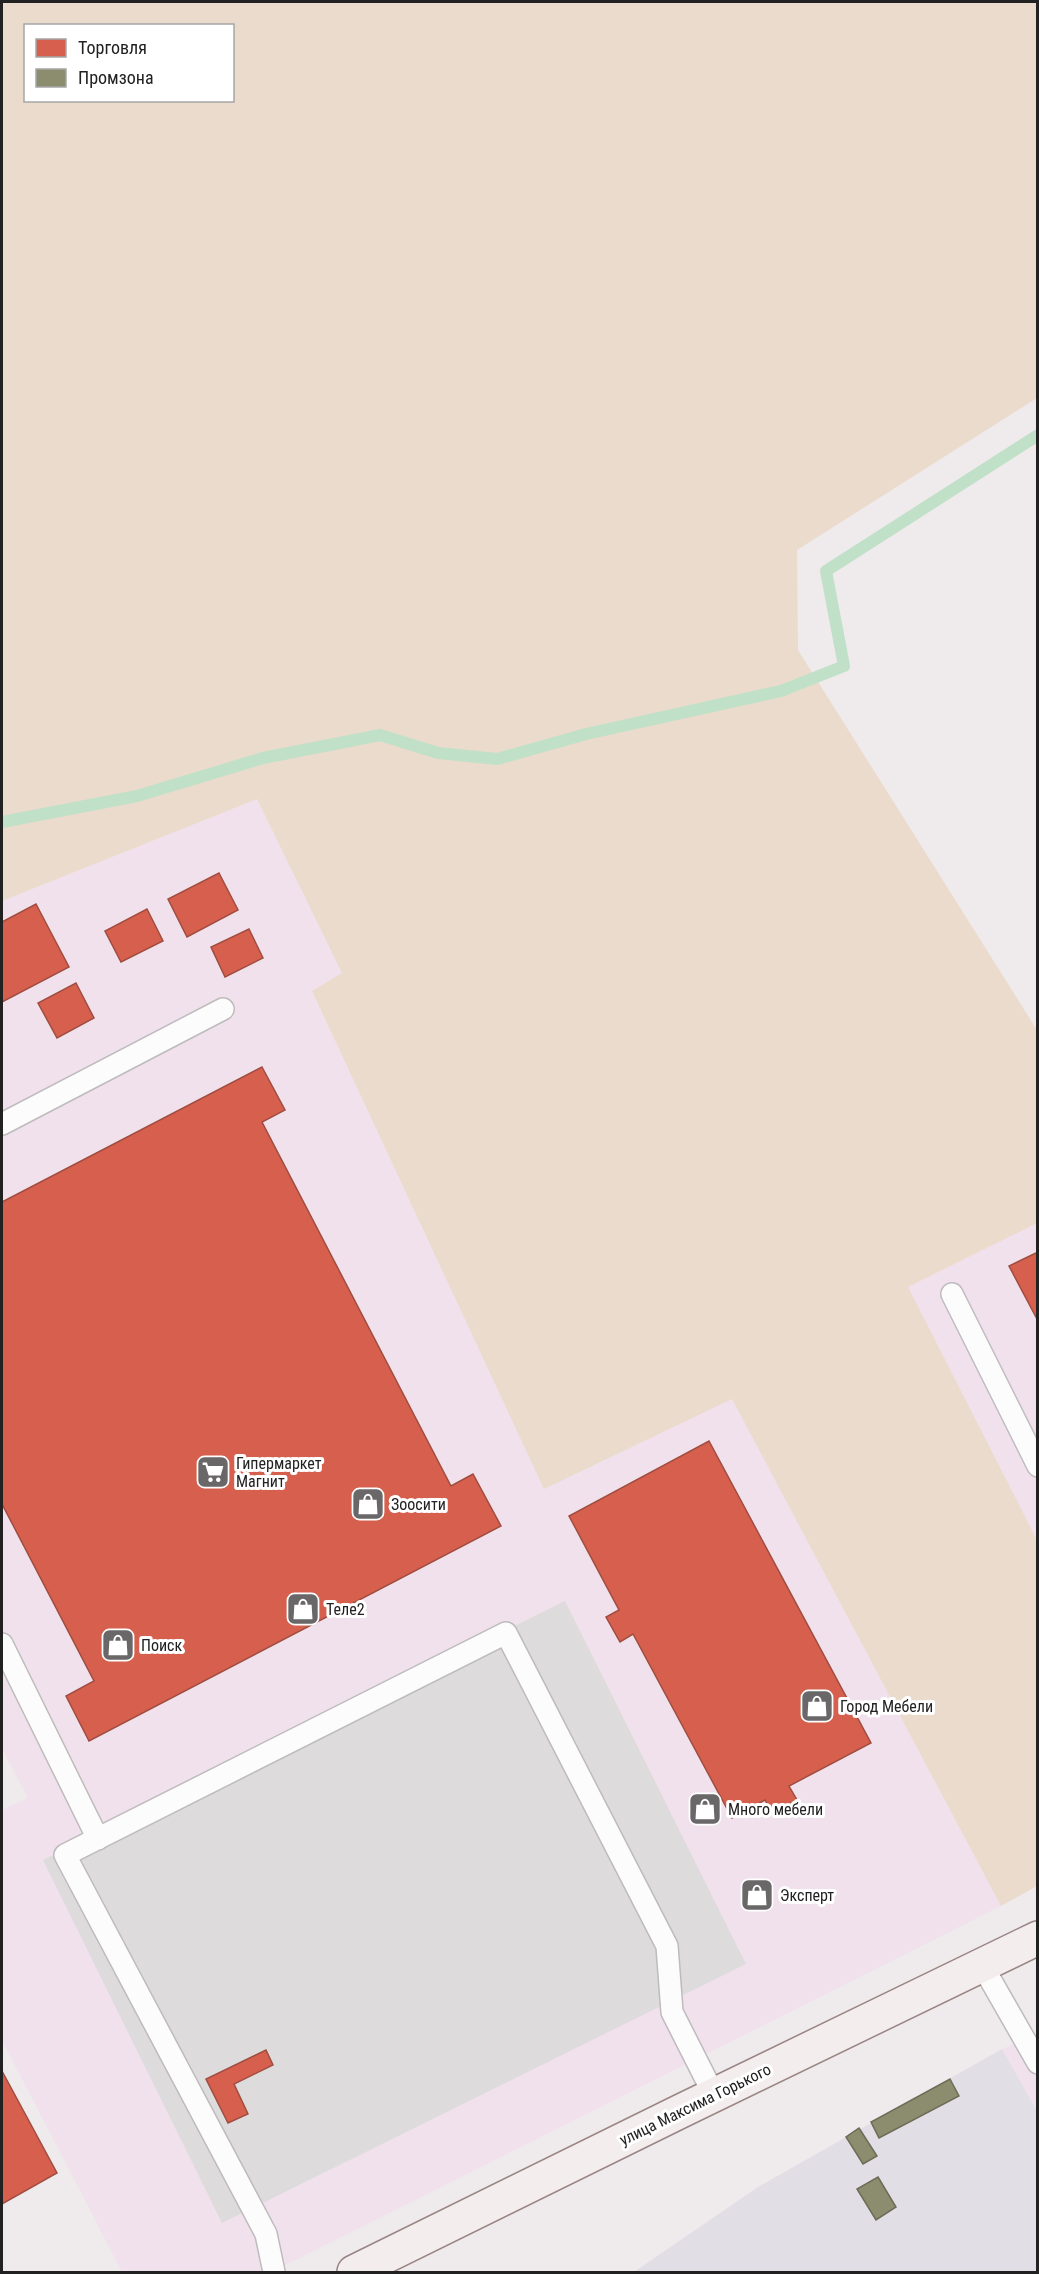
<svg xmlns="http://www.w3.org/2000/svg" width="1039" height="2274" font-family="'Roboto Condensed',sans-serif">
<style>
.commercial{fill:#f0e1ed}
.industrial{fill:#e2dee6}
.religious{fill:#dddbdc}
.grass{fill:#ebdbcc;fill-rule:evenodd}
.shops{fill:#d6604d;stroke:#a04d40;stroke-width:1.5}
.industry{fill:#8c8c6e;stroke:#6c6c57;stroke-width:1.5}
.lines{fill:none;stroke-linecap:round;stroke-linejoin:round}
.stream{stroke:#c0e0c8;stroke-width:12}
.lane-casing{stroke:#bebbbc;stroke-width:24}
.secondary-casing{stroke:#998584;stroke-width:36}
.lane{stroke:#fdfcfc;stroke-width:21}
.secondary{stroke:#f3eded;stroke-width:33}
.labels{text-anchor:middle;stroke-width:6;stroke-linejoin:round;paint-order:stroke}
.poi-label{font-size:16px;fill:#212121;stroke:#fff;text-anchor:start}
.street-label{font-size:16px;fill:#212121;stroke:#fff}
</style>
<rect width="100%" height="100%" fill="#efeaec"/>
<path class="commercial" d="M 257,799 L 343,973 L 312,991 L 544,1488 L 732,1398 L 1001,1906 L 272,2272 L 122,2272 L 2,2040 L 2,1810 L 28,1798 L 2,1749 L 2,901 Z
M 1037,1223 L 1037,1540 L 907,1287 Z
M 1037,2035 L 1037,2111 L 1002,2049 Z"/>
<path class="industrial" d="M 1002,2049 L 1037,2111 L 1037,2272 L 634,2272 L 758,2187 Z"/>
<path class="religious" d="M 565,1601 L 746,1964 L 222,2223 L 43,1860 Z"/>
<path class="grass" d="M 2,2 L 1037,2 L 1037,398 L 797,550 L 798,650 L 1037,1030 L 1037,1223 L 908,1287 L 1037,1540 L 1037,1886 L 1001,1906 L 732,1399 L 544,1489 L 312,991 L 342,973 L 257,799 L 2,901 ZM 26,26 L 232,26 L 232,100 L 26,100 Z"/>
<path class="shops" d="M 219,873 L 238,910 L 187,937 L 168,899 Z
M 36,904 L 69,967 L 2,1002 L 2,922 Z
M 147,909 L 163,941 L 121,962 L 105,931 Z
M 249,929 L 263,958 L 225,977 L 211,947 Z
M 76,983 L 94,1018 L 57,1038 L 38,1003 Z
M 262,1067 L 285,1110 L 262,1122 L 451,1486 L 473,1474 L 501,1526 L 89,1741 L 66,1696 L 94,1681 L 2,1504 L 2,1202 Z
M 1038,1252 L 1038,1321 L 1009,1266 Z
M 709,1441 L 871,1743 L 789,1786 L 797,1800 L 772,1813 L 765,1800 L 732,1818 L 633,1634 L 620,1642 L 606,1617 L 619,1610 L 569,1516 Z
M 266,2050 L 273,2065 L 234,2084 L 248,2114 L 228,2123 L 206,2079 Z
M 2,2071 L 57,2173 L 2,2204 Z"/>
<path class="industry" d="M 950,2079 L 959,2096 L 879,2138 L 871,2122 Z
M 859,2128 L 877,2156 L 863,2164 L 846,2137 Z
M 878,2177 L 896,2207 L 876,2220 L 857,2189 Z"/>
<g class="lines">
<path class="stream" d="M 2,822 L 137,796 L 263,758 L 380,735 L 438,753 L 497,759 L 586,734 L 781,691 L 844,666 L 826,571 L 1038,435"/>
<g class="lane-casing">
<path id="lane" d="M 2,1124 L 223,1009
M 952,1294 L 1038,1466
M 2,1644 L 98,1839
M 982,1965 L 1038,2063
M 274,2272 L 266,2234 L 65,1855 L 506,1633 L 667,1946 L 672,2012 L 714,2095"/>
</g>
<g class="secondary-casing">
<path id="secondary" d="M 354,2272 L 683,2110 L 1038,1938"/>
</g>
<use href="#lane" class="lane"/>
<use href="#secondary" class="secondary"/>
</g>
<defs>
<g id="supermarket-square" transform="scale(1.725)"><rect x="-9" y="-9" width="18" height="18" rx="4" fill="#696768" stroke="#fff"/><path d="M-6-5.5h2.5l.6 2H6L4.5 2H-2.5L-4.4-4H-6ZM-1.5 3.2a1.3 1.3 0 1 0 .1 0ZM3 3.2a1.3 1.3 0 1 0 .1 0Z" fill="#fff"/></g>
<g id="shop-square" transform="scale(1.725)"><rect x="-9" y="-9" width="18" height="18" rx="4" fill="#696768" stroke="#fff"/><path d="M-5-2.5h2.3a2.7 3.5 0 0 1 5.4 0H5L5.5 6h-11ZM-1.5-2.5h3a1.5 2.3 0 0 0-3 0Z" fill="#fff"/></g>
</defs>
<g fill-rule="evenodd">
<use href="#supermarket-square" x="213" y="1472"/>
<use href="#shop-square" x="368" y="1504"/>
<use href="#shop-square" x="303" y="1609"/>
<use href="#shop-square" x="118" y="1645"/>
<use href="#shop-square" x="817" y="1706"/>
<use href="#shop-square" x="705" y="1809"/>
<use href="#shop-square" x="757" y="1895"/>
</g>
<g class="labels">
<g class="poi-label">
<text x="236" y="1469">Гипермаркет<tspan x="236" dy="18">Магнит</tspan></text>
<text x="391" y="1510">Зоосити</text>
<text x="326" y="1615">Теле2</text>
<text x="141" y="1651">Поиск</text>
<text x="840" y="1712">Город Мебели</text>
<text x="728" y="1815">Много мебели</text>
<text x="780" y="1901">Эксперт</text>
</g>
<g class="street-label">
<text transform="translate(695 2104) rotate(-26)" y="6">улица Максима Горького</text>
</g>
</g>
<rect width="1039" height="2274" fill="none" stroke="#212121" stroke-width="6"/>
<rect x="24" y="24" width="210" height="78" fill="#ffffff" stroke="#a6a6a6" stroke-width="1.5"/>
<rect x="36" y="39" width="30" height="18" fill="#d6604d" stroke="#a6a6a6" stroke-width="1.5"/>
<text x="78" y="54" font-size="18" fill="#212121">Торговля</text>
<rect x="36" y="69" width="30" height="18" fill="#8c8c6e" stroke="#a6a6a6" stroke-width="1.5"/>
<text x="78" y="84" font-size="18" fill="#212121">Промзона</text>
</svg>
